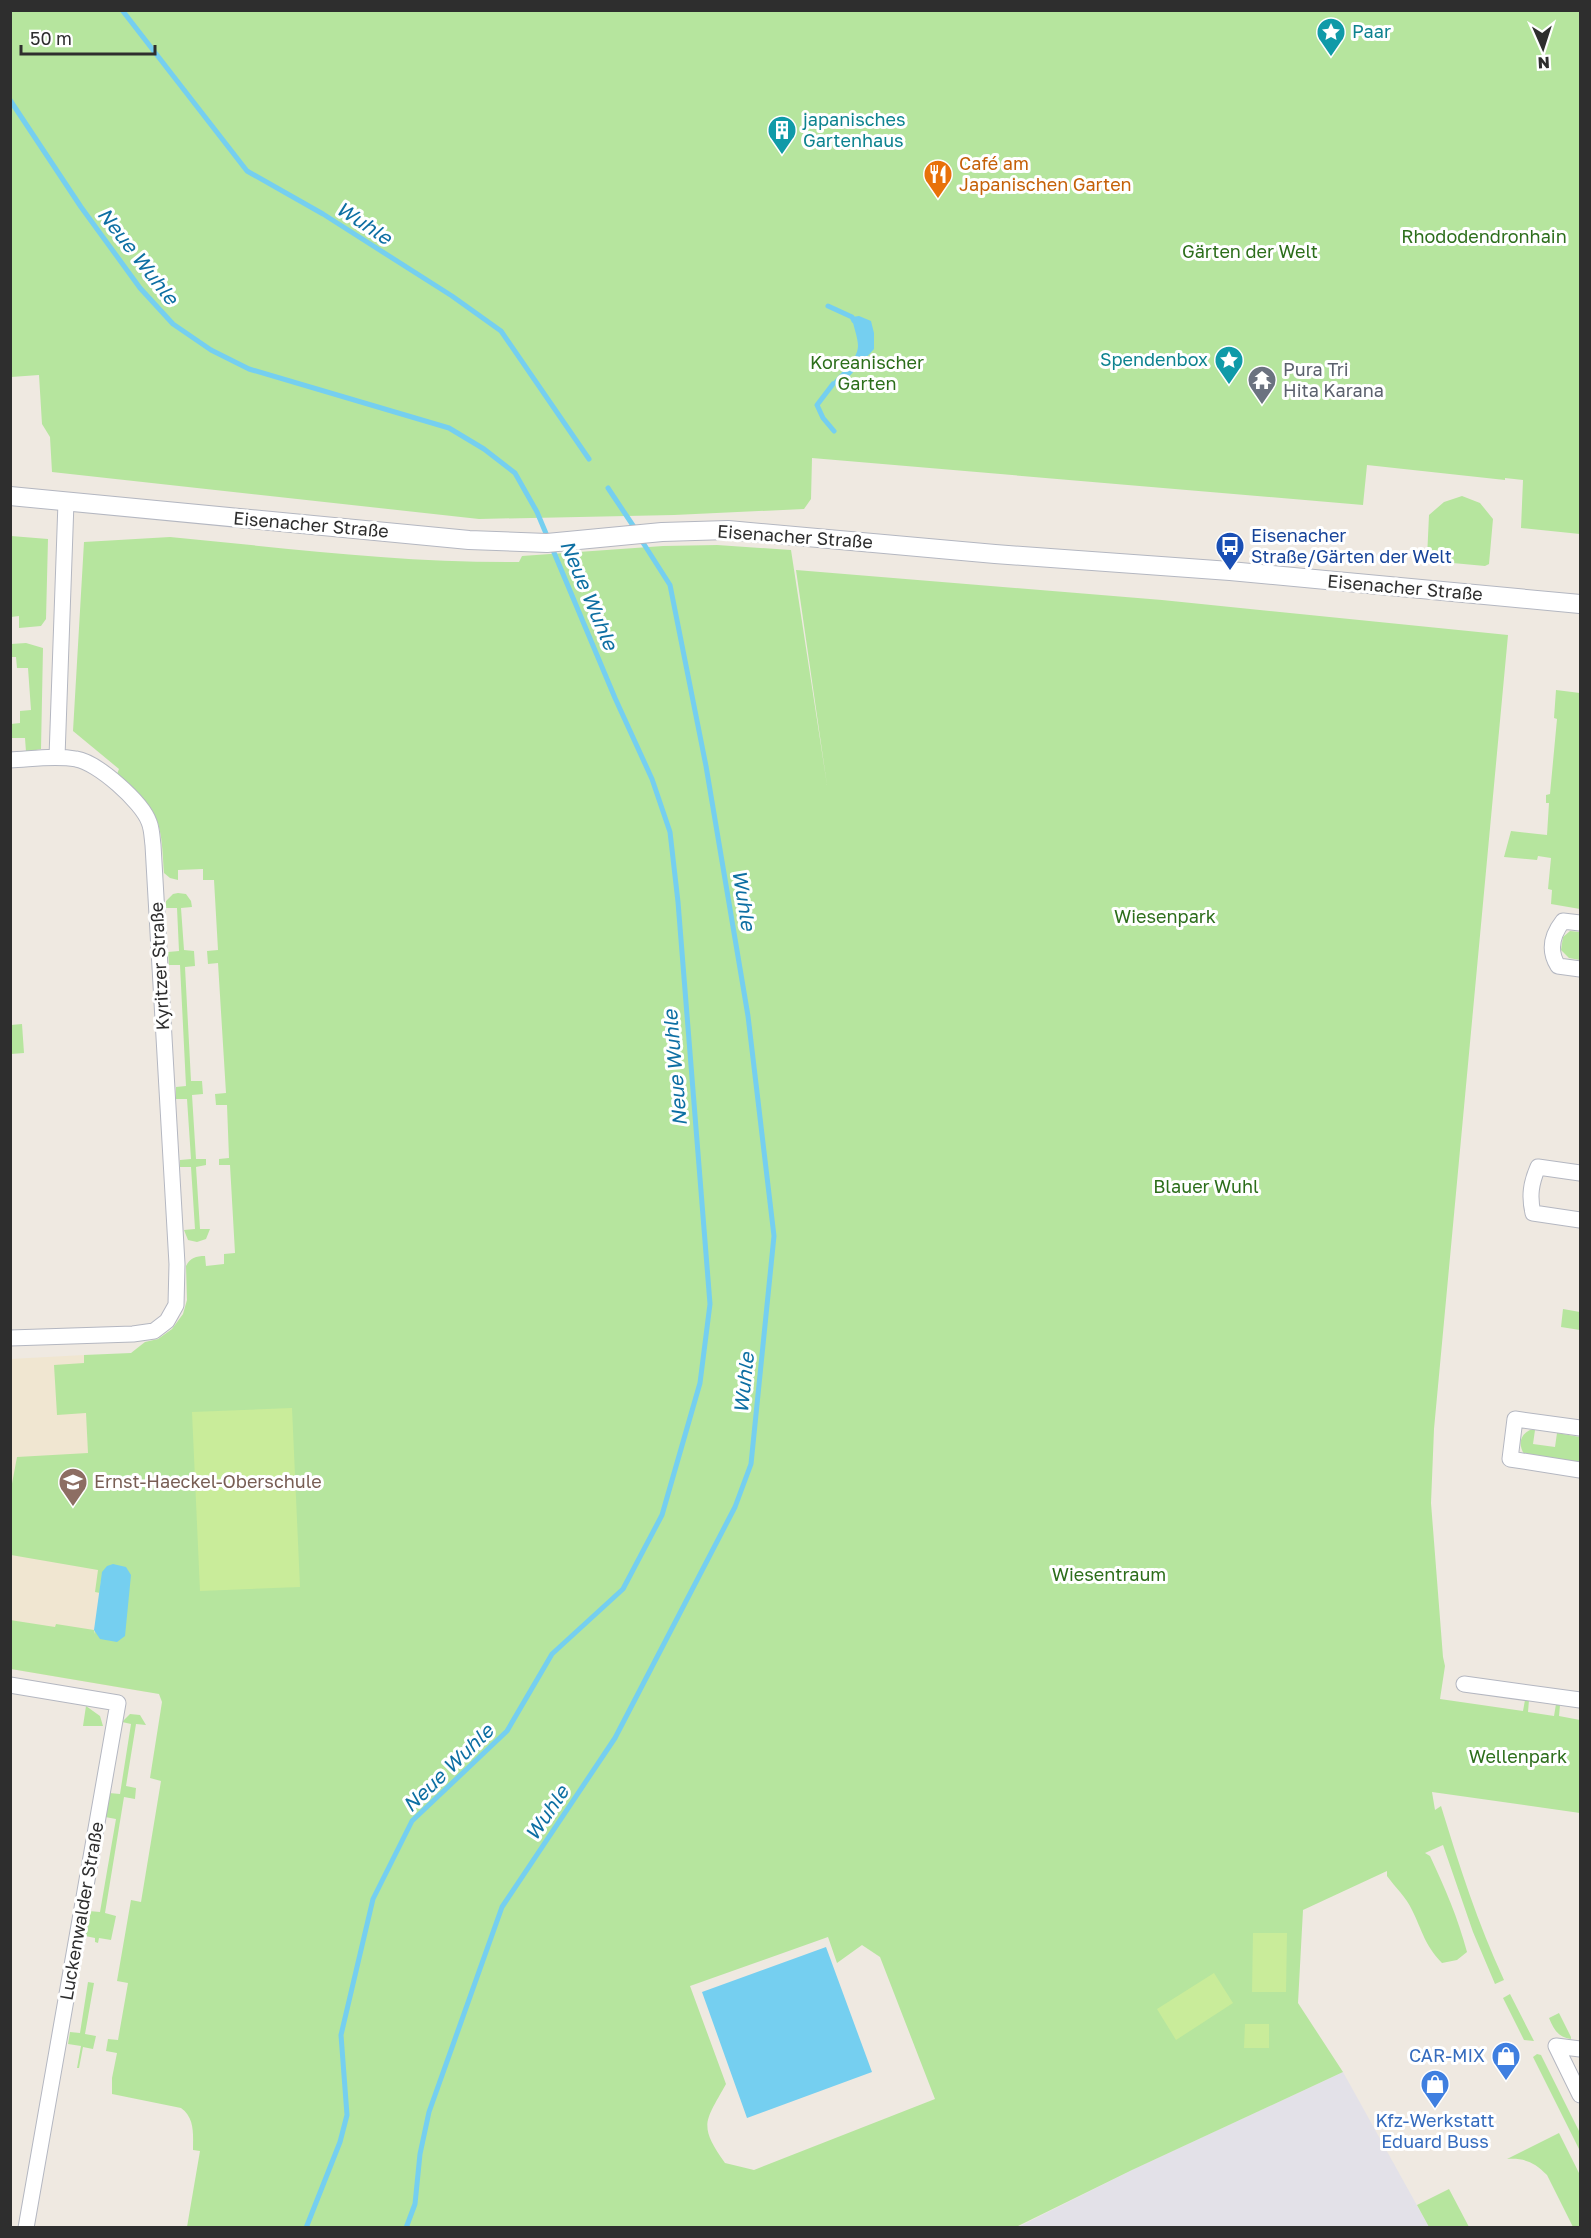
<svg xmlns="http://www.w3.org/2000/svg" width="1591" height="2238" font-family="'Golos Text',sans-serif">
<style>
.industrial{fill:#e3e1e8}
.education{fill:#f0e6d1}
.green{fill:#b6e59e;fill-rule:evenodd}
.pitch{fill:#c9ec9a}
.water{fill:#75cff0}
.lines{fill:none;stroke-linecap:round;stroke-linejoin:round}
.stream{stroke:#75cff0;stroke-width:5}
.minor-casing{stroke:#b4b7c1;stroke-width:17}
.tertiary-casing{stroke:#b4b7c1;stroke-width:20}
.minor{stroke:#fff;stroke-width:15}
.tertiary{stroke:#fff;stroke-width:18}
.labels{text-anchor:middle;stroke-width:6;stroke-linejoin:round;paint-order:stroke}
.culture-label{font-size:18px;fill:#0d838f;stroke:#fff;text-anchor:start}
.food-label{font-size:18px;fill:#c56008;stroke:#fff;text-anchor:start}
.park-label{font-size:18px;fill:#2c6e1b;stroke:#fff}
.worship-label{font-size:18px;fill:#5b616d;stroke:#fff;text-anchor:start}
.street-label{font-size:18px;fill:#2e2e2e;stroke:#fff}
.transit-label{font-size:18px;fill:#164399;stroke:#fff;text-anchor:start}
.education-label{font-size:18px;fill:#785e54;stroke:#fff;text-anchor:start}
.shop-label{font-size:18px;fill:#366cbe;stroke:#fff;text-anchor:end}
.water-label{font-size:20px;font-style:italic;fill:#0d6fa3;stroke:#fff}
</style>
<rect width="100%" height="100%" fill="#efe9e1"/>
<path class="industrial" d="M 1343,2072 L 1429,2227 L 1016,2228 L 1132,2170 Z"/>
<path class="education" d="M 84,1355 L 88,1446 L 146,1692 L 11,1669 L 10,1359 Z"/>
<path class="green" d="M 11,11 L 1580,11 L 1580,534 L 1521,528 L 1523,480 L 1505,478 L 1505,480 L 1367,465 L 1363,505 L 812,458 L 811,499 L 804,509 L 674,515 L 479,519 L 52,472 L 50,437 L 42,424 L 39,375 L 11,377 Z
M 1462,496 L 1480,503 L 1493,519 L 1489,564 L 1485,566 L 1431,561 L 1427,558 L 1429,515 L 1444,502 Z
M 11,536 L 48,539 L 46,619 L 41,626 L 19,628 L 19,616 L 11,617 Z
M 170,537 C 286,548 402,563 519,562 L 522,556 L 663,546 L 717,545 L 791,550 L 827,785 L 796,570 L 1162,600 L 1508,635 L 1434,1429 L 1431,1503 L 1443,1657 L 1445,1666 L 1440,1699 L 1523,1711 L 1525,1700 L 1529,1700 L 1528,1712 L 1554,1716 L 1556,1704 L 1560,1705 L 1559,1716 L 1580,1720 L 1580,1813 L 1432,1792 L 1435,1810 L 1441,1806 C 1459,1865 1478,1924 1504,1980 L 1495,1984 L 1473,1932 L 1443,1845 L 1425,1853 L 1430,1856 C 1445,1888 1458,1918 1467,1952 L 1457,1960 L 1442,1963 C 1424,1944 1423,1932 1412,1910 C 1406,1897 1395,1887 1387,1876 L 1387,1871 L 1303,1910 L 1298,2003 L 1343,2072 L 1132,2170 L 1016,2227 L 187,2227 L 200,2151 L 193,2150 C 193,2134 195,2118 181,2108 L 112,2094 L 112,2078 L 117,2053 L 106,2051 L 108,2039 L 118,2040 L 128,1983 L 117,1981 L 131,1900 L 141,1902 L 161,1781 L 150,1778 L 162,1702 L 159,1694 L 11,1669 L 10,1620 L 55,1627 L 56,1624 L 94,1630 L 95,1634 L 102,1572 L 100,1593 L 95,1592 L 98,1570 L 11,1555 L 11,1489 L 17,1457 L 88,1453 L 86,1413 L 57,1415 L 54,1365 L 84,1363 L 84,1355 L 131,1353 L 145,1342 L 158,1339 L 172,1329 L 183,1314 L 187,1300 L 186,1266 C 190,1258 196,1256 205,1256 L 206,1266 L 224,1264 L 224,1254 L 235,1253 L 230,1165 L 219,1165 L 219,1159 L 229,1158 L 227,1105 L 216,1105 L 215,1094 L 226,1093 L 218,963 L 208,964 L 207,951 L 218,950 L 214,880 L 203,880 L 203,869 L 178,870 L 178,880 L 170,878 L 164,873 C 161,815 159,813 117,774 L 119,769 L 73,731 L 84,542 ZM 828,1937 L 837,1963 L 862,1945 L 880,1957 L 935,2099 L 754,2170 L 725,2163 C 698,2125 705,2122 726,2084 L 690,1986 Z
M 26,643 L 43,648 L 41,749 L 26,752 L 25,738 L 11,738 L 11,724 L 20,723 L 20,711 L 31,710 L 28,668 L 17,668 L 16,657 L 11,657 L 11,644 Z
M 1556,690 L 1580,693 L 1580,909 L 1551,904 L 1552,890 L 1548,889 L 1551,858 L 1538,856 L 1537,860 L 1504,857 L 1511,831 L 1547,835 L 1549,803 L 1546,803 L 1546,795 L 1550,794 L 1557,719 L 1554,718 Z
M 178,893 L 186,894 L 191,901 L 192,907 L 181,908 L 184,950 L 194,951 L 195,966 L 185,967 L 191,1081 L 202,1081 L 203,1094 L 192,1095 L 196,1159 L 206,1159 L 206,1165 L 196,1167 L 200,1229 L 210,1229 L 206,1239 L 197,1242 L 188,1240 L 184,1230 L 195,1229 L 191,1167 L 180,1167 L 180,1160 L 191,1159 L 187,1099 L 176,1099 L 176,1087 L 186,1086 L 180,965 L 169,965 L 168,952 L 179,951 L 177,908 L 166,908 L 166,901 L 173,894 Z
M 1570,931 L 1580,932 L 1580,960 L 1569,958 L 1561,950 L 1563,937 Z
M 22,1024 L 24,1053 L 11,1054 L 11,1025 Z
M 1563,1309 L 1580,1312 L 1580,1330 L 1561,1327 Z
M 1530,1430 L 1535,1430 L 1533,1444 L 1555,1447 L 1557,1433 L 1580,1437 L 1580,1464 L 1524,1454 C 1518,1444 1520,1435 1530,1430 Z
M 86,1706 L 100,1716 L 103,1726 L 83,1726 Z
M 130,1714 L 140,1715 L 146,1725 L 136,1724 L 126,1786 L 136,1788 L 135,1799 L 124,1797 L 105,1913 L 116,1916 L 111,1940 L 99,1938 L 98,1943 L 95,1942 L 95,1938 L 85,1936 L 89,1911 L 100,1912 L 116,1819 L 105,1817 L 109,1793 L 120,1794 L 131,1724 L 122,1722 Z
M 88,1982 L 94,1983 L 85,2034 L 96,2036 L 93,2049 L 83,2047 L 79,2068 L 77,2068 L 81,2046 L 68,2044 L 70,2032 L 80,2033 Z
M 1510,1994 L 1534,2041 L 1524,2040 L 1503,1998 Z
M 1559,2013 L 1571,2037 L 1571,2039 C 1558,2037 1554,2030 1549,2018 Z
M 1537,2054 L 1541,2055 L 1580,2133 L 1580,2151 L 1533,2057 Z
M 1559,2133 L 1580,2175 L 1580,2227 L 1573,2227 L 1547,2175 C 1534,2162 1525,2158 1507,2159 Z
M 1449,2189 L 1469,2227 L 1429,2227 L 1417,2205 Z"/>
<path class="pitch" d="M 292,1408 L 300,1587 L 200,1591 L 192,1412 Z
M 1253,1933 L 1287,1933 L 1286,1992 L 1252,1992 Z
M 1214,1973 L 1233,2003 L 1176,2040 L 1157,2009 Z
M 1245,2024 L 1269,2024 L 1269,2048 L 1244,2048 Z"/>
<path class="water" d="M 859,316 L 871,321 L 874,333 L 874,349 L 846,380 L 830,386 C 837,375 858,361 858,346 C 858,337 853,326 852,317 Z
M 113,1564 L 126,1567 L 131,1575 L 125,1636 L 117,1642 L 100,1639 L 94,1630 L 102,1572 L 107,1566 Z
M 826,1947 L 872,2072 L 747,2118 L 702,1992 Z"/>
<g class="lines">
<path class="stream" d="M 122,10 L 247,171 L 323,214 L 452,296 L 501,331 L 589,459
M 10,100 L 81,207 L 140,288 L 173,324 L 211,350 L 249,369 L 449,428 L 484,449 L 515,473 L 537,512 L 615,698 L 652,779 L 670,832 L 678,902 L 710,1304 L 700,1383 L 662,1515 L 623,1589 L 552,1654 L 507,1731 L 412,1821 L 373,1899 L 341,2035 L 347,2115 L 340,2142 L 306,2228
M 828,306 L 852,317 L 854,321
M 833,384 L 817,405 L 823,418 L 834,431
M 608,488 L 636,530
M 406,2228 L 415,2204 L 420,2154 L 429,2112 L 502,1907 L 615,1738 L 735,1507 L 751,1464 L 774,1236 L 748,1016 L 706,766 L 670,585 L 640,538"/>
<g class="minor-casing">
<path id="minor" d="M 57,757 L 66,502
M 10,760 C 32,759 55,755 76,759 C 97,762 142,802 149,822 C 152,829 152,838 153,845 L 177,1264 L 176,1305 L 167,1321 L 154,1331 L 133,1334 L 10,1338
M 1580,923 L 1563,921 C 1552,935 1548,950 1558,966 L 1580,969
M 1580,1173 L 1538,1167 C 1531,1183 1529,1196 1533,1213 L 1580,1220
M 1580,1428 L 1515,1419 L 1510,1459 L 1580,1470
M 1464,1684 L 1580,1700
M 10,1685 L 118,1703 L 26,2228
M 1556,2046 L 1580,2095
M 1556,2046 L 1580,2049"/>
</g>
<g class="tertiary-casing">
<path id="tertiary" d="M 10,496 L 469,540 L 547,543 L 662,532 L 728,530 L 995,554 L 1230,571 L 1580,604"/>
</g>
<use href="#minor" class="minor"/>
<use href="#tertiary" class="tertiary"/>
</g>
<defs>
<g id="sight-pin" transform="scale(1.5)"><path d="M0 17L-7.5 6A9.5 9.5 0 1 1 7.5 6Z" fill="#0f9aa8" stroke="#fff"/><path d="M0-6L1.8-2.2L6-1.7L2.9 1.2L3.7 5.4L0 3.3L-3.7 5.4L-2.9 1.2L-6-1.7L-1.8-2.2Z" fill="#fff"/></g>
<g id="building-pin" transform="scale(1.5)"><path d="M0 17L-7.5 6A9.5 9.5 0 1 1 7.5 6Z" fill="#0f9aa8" stroke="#fff"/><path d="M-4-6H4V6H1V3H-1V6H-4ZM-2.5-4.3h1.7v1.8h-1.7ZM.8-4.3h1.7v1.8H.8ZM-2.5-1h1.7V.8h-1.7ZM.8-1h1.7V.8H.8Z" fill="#fff"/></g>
<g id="restaurant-pin" transform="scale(1.5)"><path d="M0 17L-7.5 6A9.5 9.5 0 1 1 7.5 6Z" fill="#e8710a" stroke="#fff"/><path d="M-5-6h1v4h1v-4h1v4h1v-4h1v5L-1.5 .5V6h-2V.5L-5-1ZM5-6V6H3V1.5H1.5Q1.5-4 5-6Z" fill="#fff"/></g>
<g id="temple-pin" transform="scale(1.5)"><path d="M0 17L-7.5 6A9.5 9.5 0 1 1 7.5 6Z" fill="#6b7280" stroke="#fff"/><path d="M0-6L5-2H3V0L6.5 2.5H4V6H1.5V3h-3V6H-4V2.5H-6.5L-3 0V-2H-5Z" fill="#fff"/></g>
<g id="bus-pin" transform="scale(1.5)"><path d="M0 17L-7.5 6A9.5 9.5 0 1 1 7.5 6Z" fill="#1a4fb4" stroke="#fff"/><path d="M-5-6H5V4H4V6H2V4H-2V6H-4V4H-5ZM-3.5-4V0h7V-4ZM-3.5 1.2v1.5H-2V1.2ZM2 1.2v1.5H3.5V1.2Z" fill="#fff"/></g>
<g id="school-pin" transform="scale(1.5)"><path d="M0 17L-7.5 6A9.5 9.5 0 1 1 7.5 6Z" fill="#8d6e63" stroke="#fff"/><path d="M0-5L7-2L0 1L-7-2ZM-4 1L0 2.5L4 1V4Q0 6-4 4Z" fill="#fff"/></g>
<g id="shop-pin" transform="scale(1.5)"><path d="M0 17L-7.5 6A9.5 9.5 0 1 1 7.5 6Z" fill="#3f7fe0" stroke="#fff"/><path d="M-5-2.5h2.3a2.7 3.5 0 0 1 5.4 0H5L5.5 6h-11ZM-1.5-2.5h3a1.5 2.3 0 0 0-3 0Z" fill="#fff"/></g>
</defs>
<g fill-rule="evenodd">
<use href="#sight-pin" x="1331" y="32"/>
<use href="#building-pin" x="782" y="130"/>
<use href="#restaurant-pin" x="938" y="174"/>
<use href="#sight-pin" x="1229" y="360"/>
<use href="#temple-pin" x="1262" y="380"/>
<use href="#bus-pin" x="1230" y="546"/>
<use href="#school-pin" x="73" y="1482"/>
<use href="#shop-pin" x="1506" y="2056"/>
<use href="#shop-pin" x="1435" y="2084"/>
</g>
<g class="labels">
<g class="culture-label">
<text x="1352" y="38">Paar</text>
<text x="803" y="126">japanisches<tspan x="803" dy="21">Gartenhaus</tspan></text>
<text x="1208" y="366" text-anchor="end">Spendenbox</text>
</g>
<g class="food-label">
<text x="959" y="170">Café am<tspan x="959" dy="21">Japanischen Garten</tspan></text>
</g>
<g class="park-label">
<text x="1484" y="243">Rhododendronhain</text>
<text x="1250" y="258">Gärten der Welt</text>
<text x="867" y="369">Koreanischer<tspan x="867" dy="21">Garten</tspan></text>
<text x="1165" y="923">Wiesenpark</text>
<text x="1206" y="1193">Blauer Wuhl</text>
<text x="1109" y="1581">Wiesentraum</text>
<text x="1518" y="1763">Wellenpark</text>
</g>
<g class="worship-label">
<text x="1283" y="376">Pura Tri<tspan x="1283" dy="21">Hita Karana</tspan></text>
</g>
<g class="street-label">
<text transform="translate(311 525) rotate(5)" y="6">Eisenacher Straße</text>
<text transform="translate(795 537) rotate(4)" y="6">Eisenacher Straße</text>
<text transform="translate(1405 588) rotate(5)" y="6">Eisenacher Straße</text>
<text transform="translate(160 966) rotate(-93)" y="6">Kyritzer Straße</text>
<text transform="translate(82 1911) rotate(-80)" y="6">Luckenwalder Straße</text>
</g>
<g class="transit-label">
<text x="1251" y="542">Eisenacher<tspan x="1251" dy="21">Straße/Gärten der Welt</tspan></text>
</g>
<g class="education-label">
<text x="94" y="1488">Ernst-Haeckel-Oberschule</text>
</g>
<g class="shop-label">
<text x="1485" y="2062">CAR-MIX</text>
<text x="1435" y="2127" text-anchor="middle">Kfz-Werkstatt<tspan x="1435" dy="21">Eduard Buss</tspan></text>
</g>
<g class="water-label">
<text transform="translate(364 223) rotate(33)" y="7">Wuhle</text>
<text transform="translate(138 256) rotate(52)" y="7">Neue Wuhle</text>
<text transform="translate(589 595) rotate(67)" y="7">Neue Wuhle</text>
<text transform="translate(744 900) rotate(81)" y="7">Wuhle</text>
<text transform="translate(675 1068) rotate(-95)" y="7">Neue Wuhle</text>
<text transform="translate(744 1383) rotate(-84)" y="7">Wuhle</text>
<text transform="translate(448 1768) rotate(-44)" y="7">Neue Wuhle</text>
<text transform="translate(547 1813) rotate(-56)" y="7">Wuhle</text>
</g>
</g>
<rect width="1591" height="2238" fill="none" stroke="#2e2e2e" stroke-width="24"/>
<g transform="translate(1543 48) rotate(177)" stroke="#ffffff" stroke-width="4.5" paint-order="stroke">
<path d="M0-4.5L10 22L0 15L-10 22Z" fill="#2e2e2e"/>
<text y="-9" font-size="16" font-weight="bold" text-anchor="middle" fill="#2e2e2e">N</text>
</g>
<path d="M21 45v9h134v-9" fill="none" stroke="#2e2e2e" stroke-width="3"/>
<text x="30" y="45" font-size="18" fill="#2e2e2e" stroke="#ffffff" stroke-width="4.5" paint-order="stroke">50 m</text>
</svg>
